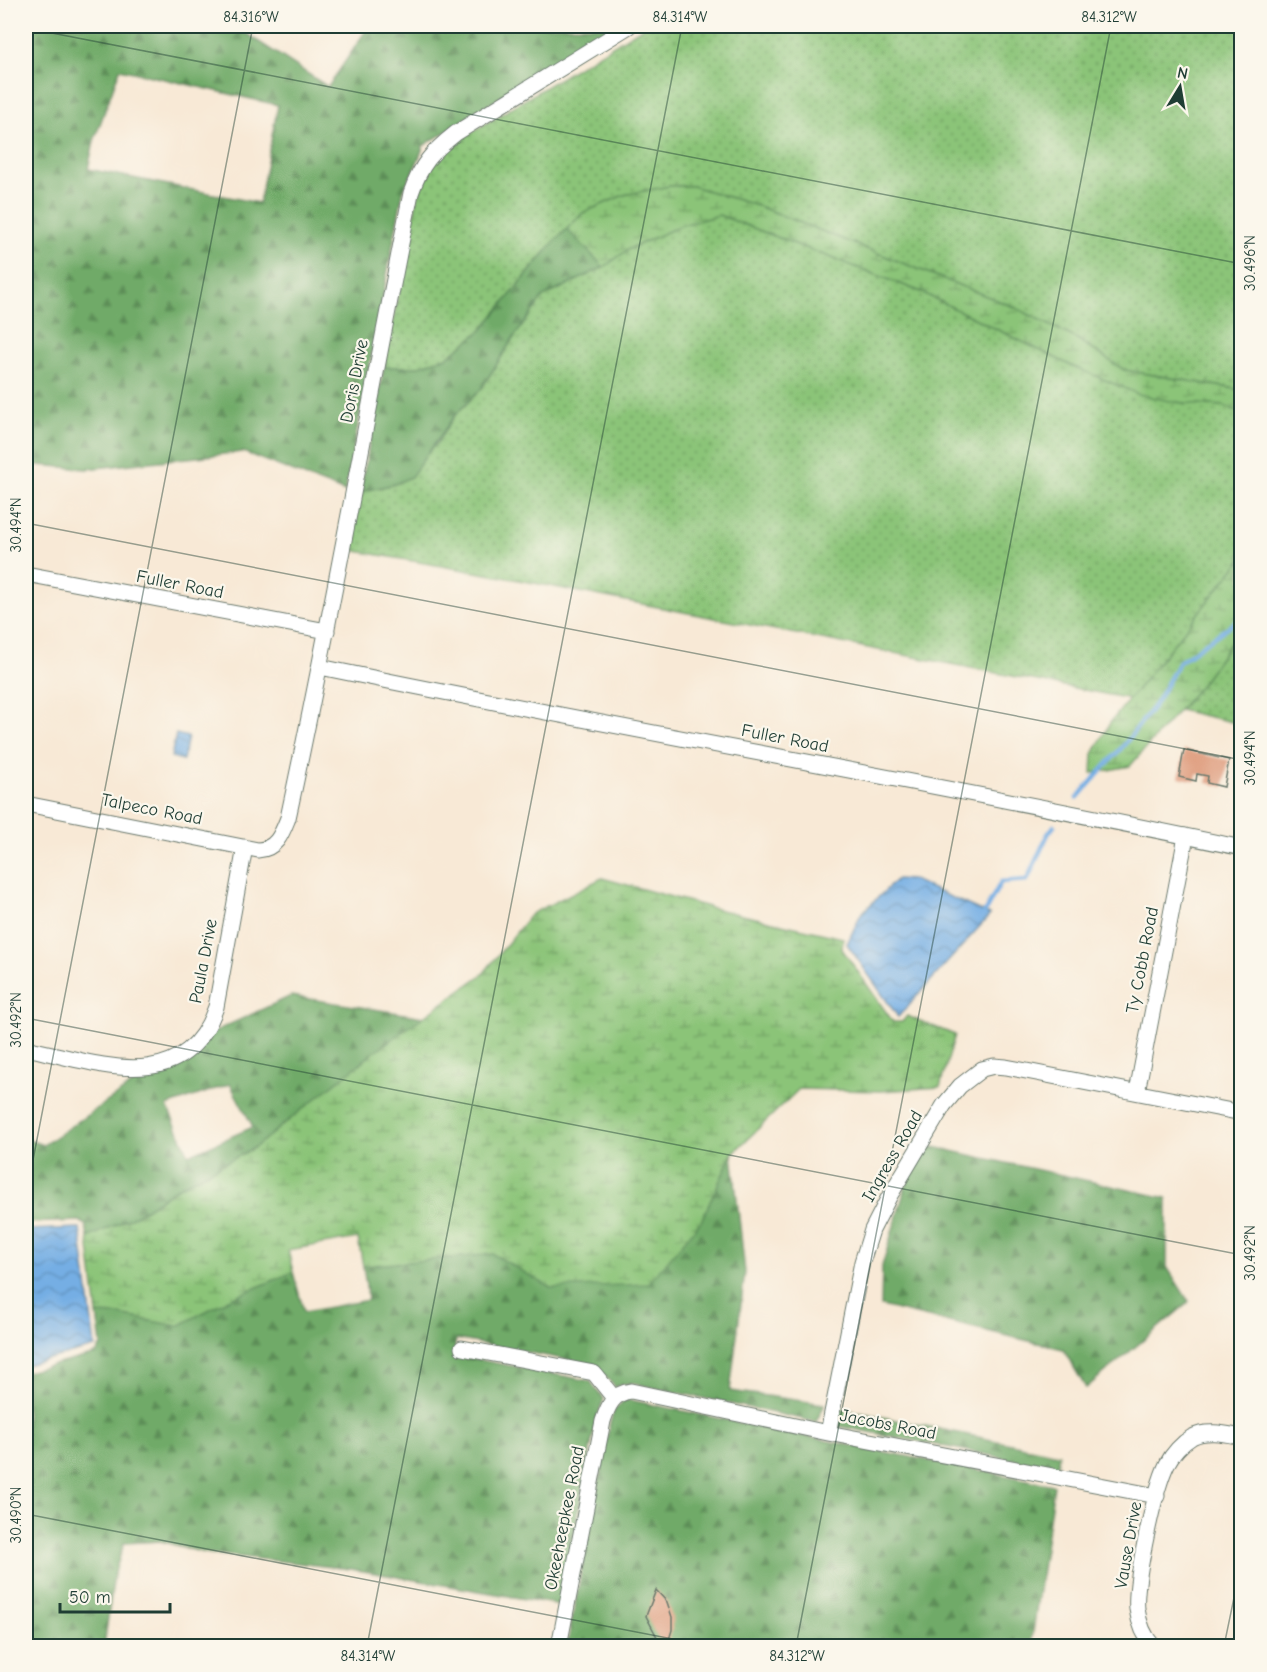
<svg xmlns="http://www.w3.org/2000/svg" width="1267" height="1672" font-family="'Comic Neue',sans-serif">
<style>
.grass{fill:url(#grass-dots);stroke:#558056;stroke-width:1.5}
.forest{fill:url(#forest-firs);stroke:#48744e;stroke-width:1.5;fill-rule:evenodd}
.wetland{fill:url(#wetland-marsh);stroke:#558056;stroke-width:1.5}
.water{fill:url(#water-waves);stroke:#4a768c;stroke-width:1.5}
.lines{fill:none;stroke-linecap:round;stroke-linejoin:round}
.stream{stroke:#74aee4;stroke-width:4.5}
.building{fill:#db9170}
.street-casing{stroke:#6b796d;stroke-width:17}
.street{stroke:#fff;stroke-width:15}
.ticks{fill:none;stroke:#1f3d34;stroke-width:1.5;stroke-opacity:0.45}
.labels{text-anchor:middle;stroke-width:4.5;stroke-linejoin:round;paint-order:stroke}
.street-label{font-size:18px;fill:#1f3d34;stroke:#fbf7ec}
.neatline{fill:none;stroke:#1f3d34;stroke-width:2}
.ticks-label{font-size:15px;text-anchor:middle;fill:#1f3d34}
</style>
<defs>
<pattern id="grass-dots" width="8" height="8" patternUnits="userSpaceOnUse" patternTransform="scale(1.5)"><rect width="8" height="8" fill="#8bc478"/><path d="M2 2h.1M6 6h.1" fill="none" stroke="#71a063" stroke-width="1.8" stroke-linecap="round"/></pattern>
<pattern id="forest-firs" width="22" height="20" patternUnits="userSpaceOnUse" patternTransform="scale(1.5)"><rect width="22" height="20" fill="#70aa68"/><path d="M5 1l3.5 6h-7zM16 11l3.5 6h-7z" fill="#5b8c56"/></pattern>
<pattern id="wetland-marsh" width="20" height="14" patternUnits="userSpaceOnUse" patternTransform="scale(1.5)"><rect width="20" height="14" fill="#8bc478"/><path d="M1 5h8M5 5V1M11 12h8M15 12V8" fill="none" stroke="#71a063"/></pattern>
<pattern id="water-waves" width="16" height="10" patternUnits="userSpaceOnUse" patternTransform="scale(1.5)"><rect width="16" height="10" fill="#74aee4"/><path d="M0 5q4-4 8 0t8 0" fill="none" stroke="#5f8fba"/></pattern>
</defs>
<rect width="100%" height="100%" fill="#fbf7ec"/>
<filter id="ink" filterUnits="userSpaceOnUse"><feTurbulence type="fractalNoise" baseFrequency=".0167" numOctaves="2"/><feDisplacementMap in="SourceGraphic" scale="12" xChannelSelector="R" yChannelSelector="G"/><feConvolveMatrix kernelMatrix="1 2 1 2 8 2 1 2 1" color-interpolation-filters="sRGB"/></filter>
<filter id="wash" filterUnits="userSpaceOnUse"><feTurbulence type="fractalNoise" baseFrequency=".008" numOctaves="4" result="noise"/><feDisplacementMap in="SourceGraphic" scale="24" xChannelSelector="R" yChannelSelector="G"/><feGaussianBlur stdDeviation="1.35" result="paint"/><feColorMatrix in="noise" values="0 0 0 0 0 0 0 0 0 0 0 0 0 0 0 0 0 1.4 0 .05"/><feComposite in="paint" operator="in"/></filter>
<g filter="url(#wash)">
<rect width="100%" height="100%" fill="#f8e9d6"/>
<path class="grass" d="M 645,26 L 1241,26 L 1241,390 L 1124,370 L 1077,339 L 1014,307 L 758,206 L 692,186 L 670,186 L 624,195 L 583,213 L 553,243 L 482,330 L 447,357 L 416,367 L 384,367 L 418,195 L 432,165 L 439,156 L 459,140 Z
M 719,215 L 919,291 L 1072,366 L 1174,402 L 1223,406 L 1241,412 L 1241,560 L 1130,699 L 498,576 L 350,550 L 360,492 L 395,484 L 437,443 L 455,415 L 481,389 L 512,340 L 543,297 L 604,267 L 629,249 L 682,225 Z
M 1241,628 L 1241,724 L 1179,710 L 1200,686 Z"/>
<path class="forest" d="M 26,26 L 204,26 L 247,34 L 328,87 L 369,26 L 614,26 L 423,146 C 420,161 409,177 403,192 L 345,492 L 243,452 L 86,469 L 26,464 ZM 120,69 L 278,105 L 259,203 L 88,169 L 94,141 Z
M 567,229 L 604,267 L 543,297 L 512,340 L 481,389 L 455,415 L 411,477 L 395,484 L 360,492 L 384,367 L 416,367 L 447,357 L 482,330 L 553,243 Z
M 291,996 L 424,1017 L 377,1050 L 254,1148 L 179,1187 L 135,1216 L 88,1238 L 86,1226 L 80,1221 L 26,1223 L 26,1139 L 43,1145 L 145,1076 L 166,1073 L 190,1060 L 199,1052 L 213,1032 ZM 230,1084 L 253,1127 L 189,1155 L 167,1106 Z
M 929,1146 L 1167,1198 L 1167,1267 L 1189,1302 L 1086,1388 L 1063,1349 L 881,1306 L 882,1266 L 907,1182 Z
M 732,1154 L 745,1272 L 730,1391 L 825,1404 L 816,1422 L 632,1383 L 622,1384 L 615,1387 L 595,1365 L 456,1339 L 454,1355 L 590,1381 L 604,1399 L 596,1420 L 560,1605 L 351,1569 L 204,1553 L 161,1541 L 124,1543 L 114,1575 L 104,1646 L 26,1646 L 26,1372 L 96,1354 L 101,1345 L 97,1314 L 120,1315 L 178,1326 L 229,1299 L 293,1272 L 304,1312 L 368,1300 L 363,1266 L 493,1254 L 551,1288 L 701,1221 Z
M 624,1400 L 630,1400 L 808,1437 L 1054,1485 L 1031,1646 L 567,1646 L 610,1423 L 614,1411 Z
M 840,1408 L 1059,1454 L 1057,1468 L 837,1426 Z"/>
<path class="wetland" d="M 670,186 L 692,186 L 758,206 L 1014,307 L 1077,339 L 1124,370 L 1241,390 L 1241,412 L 1223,406 L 1174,402 L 1138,394 L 1072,366 L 919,291 L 719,215 L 682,225 L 629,249 L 604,267 L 567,229 L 583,213 L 624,195 Z
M 1241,560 L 1241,628 L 1200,686 L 1130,766 L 1092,773 L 1093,754 L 1110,723 Z
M 602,878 L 716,909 L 843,938 L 842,949 L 893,1022 L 902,1022 L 907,1016 L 955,1035 L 940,1087 L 881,1091 L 799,1089 L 732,1154 L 701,1221 L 648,1284 L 551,1288 L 493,1254 L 363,1266 L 358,1238 L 288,1250 L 293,1272 L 229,1299 L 178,1326 L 120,1315 L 97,1314 L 88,1238 L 135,1216 L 179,1187 L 254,1148 L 377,1050 L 483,974 L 531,914 Z"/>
<path class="water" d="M 176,734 L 188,737 L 183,760 L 171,757 Z
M 897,879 L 913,880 L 990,915 L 898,1017 L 847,944 L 861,914 Z
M 80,1228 L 95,1347 L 26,1365 L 26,1230 Z"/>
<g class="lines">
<path class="stream" d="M 1077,798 L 1124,745 L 1156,703 L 1179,662 L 1242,617
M 983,915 L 1001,882 L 1027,880 L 1048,834 L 1054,826"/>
</g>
<g id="blocks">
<path class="building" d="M 1184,750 L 1229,760 L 1224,787 L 1207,783 L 1208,776 L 1197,774 L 1196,781 L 1179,777 Z
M 656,1590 L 667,1602 L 672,1617 L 672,1630 L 668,1643 L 657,1637 L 646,1616 Z"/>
</g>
</g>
<g filter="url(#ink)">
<use href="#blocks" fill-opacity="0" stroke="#6b796d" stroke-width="1.5"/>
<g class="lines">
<g class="street-casing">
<path id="street" d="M 26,574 L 327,631
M 320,667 C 627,731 935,783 1242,848
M 26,804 L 258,850 C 277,849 282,833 288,818 C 333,611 369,402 411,193 C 421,164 432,152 456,133 L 629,26
M 26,1048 C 97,1063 184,1099 216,1007 L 245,847
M 1137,1092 L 1186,836
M 462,1348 L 594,1373 L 614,1398
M 828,1433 L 862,1262 L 872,1230 L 889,1197 L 944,1105 L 960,1086 L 982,1069 L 994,1066 L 1006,1067 L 1242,1113
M 559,1646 L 603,1421 C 608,1406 613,1393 631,1391 L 828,1433 L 1157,1496
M 1153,1646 C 1144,1636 1139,1623 1137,1609 C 1134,1583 1155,1488 1167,1464 C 1172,1454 1182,1443 1192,1437 C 1207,1429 1226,1434 1242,1437"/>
</g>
<use href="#street" class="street"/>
</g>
</g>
<path class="ticks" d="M 26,28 L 1242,264M 26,523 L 1242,760M 26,1018 L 1242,1255M 26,1196 L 253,26M 26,1514 L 709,1646M 367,1646 L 682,26M 796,1646 L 1111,26M 1224,1646 L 1242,1559"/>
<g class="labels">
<g class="street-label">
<text transform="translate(354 381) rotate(-79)" y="6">Doris Drive</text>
<text transform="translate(180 584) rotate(11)" y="6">Fuller Road</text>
<text transform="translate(785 738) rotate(11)" y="6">Fuller Road</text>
<text transform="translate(152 809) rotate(11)" y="6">Talpeco Road</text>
<text transform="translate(1142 960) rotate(-79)" y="6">Ty Cobb Road</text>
<text transform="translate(203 961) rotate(-79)" y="6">Paula Drive</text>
<text transform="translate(892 1156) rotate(-60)" y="6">Ingress Road</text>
<text transform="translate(888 1424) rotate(11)" y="6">Jacobs Road</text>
<text transform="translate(564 1518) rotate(-79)" y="6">Okeeheepkee Road</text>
<text transform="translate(1128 1545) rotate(-80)" y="6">Vause Drive</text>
</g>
</g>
<rect width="1267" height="1672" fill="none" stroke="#fbf7ec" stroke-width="66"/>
<g transform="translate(1180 87) rotate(11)" stroke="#fbf7ec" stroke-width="4.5" paint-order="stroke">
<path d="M0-4.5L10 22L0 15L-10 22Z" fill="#1f3d34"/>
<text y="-9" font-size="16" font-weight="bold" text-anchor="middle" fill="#1f3d34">N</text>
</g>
<path d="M60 1603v9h110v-9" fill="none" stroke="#1f3d34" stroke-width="3"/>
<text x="69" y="1603" font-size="18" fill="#1f3d34" stroke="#fbf7ec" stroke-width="4.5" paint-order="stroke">50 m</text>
<rect x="33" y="33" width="1201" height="1606" class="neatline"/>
<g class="ticks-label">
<text x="251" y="22">84.316°W</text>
<text x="680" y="22">84.314°W</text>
<text x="1109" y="22">84.312°W</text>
<text transform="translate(1250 263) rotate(-90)" y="5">30.496°N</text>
<text transform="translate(16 525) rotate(-90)" y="5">30.494°N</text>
<text transform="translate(1250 758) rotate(-90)" y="5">30.494°N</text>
<text transform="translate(16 1020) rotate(-90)" y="5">30.492°N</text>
<text transform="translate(1250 1253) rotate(-90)" y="5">30.492°N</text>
<text transform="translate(16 1515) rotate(-90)" y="5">30.490°N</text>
<text x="368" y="1661">84.314°W</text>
<text x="797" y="1661">84.312°W</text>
</g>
</svg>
